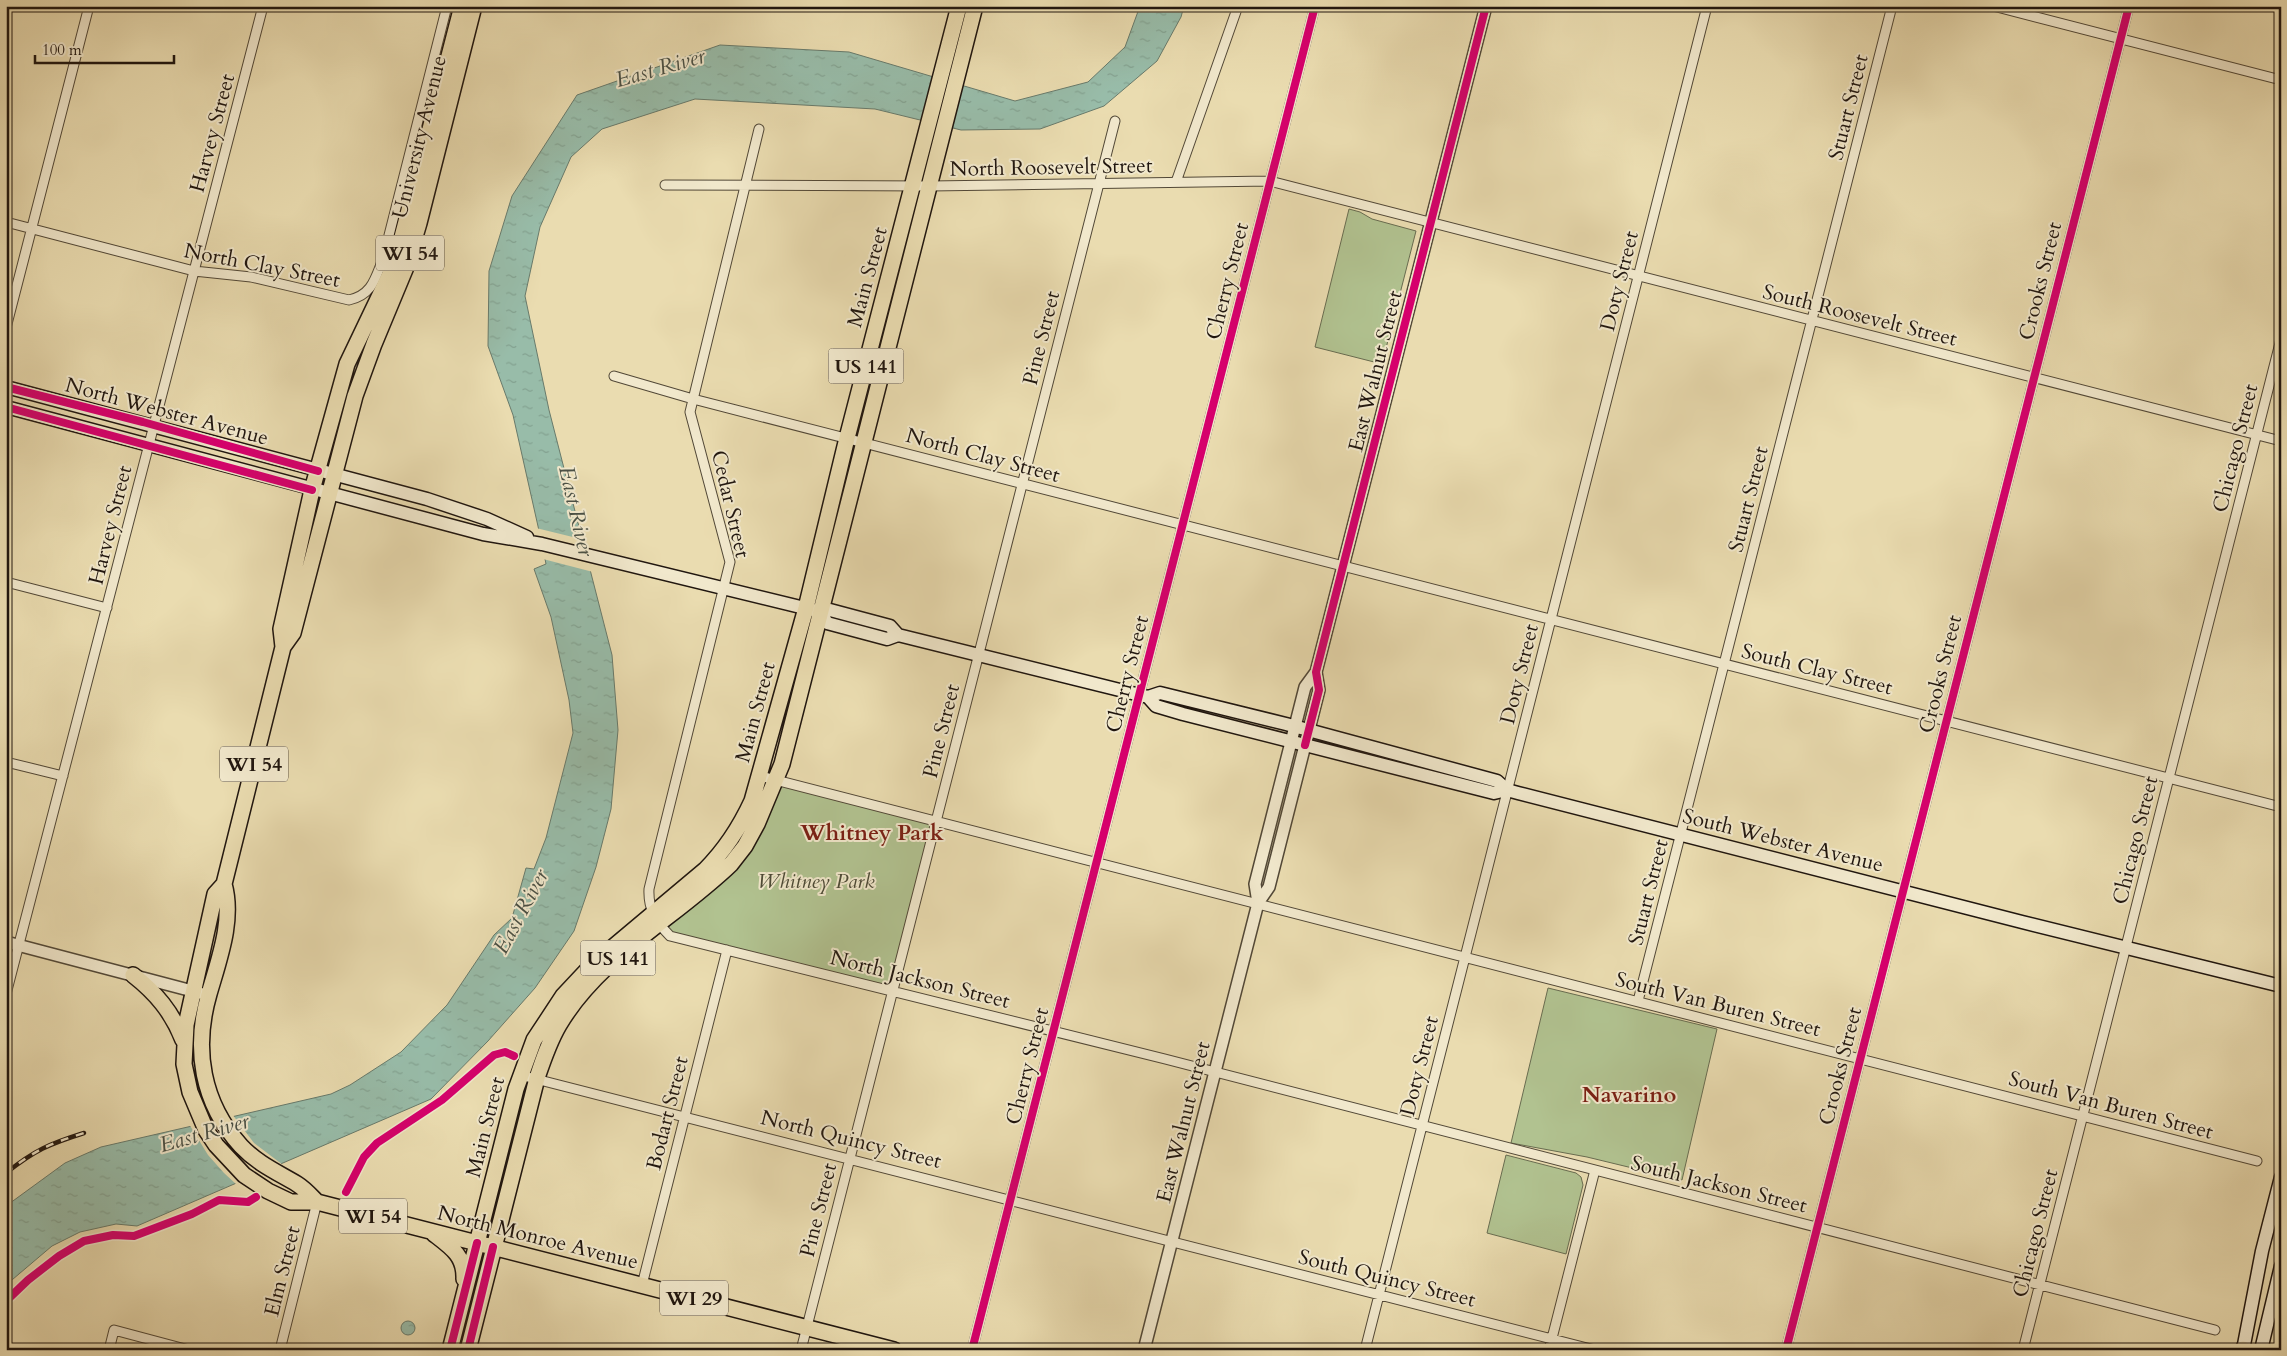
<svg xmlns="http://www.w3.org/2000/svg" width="2287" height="1356" font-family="Cardo,serif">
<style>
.green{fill:#b1c290;stroke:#686c50}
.water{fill:url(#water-ripples);stroke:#687a6b}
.pier{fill:#eadcb0}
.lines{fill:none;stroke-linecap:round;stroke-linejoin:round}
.minor-casing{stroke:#524837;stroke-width:11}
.tertiary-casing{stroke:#524837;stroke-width:14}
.secondary-casing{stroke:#20160f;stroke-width:15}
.primary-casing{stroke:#20160f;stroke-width:18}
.minor{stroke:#f1e8cc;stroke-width:9}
.tertiary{stroke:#f1e8cc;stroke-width:11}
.secondary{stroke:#f1e8cc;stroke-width:12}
.primary{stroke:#eadcb0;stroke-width:15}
.rail-casing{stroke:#20160f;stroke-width:4.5}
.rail{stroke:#f1e8cc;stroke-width:2.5;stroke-dasharray:8;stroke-linecap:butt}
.cycleway-casing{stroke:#f1e8cc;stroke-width:11}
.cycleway{stroke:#d6006c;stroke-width:8}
.labels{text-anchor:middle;stroke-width:4;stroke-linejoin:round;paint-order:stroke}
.shield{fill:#f1e8cc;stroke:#5f5548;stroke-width:1}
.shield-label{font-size:20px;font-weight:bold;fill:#20160f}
.street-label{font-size:21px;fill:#20160f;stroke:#f1e8cc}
.park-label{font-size:21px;font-style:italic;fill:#4c4a36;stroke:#f1e8cc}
.water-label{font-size:22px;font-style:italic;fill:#4a5045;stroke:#f1e8cc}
.neighbourhood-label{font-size:22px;font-weight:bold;fill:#7a1f14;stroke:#f1e8cc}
</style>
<defs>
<pattern id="water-ripples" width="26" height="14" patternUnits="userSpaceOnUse" patternTransform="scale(1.25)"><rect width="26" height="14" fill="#98bca9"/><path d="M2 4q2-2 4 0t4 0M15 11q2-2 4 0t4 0" fill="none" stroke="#83a190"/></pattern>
</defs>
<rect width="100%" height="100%" fill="#eadcb0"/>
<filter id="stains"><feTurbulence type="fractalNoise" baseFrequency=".004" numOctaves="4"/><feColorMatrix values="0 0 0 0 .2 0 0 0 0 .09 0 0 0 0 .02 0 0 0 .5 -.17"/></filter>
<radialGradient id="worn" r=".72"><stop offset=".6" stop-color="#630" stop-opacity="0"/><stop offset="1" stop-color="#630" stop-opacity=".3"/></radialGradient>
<path class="green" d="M 1349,209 L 1360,212 L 1372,219 L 1416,231 L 1382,364 L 1315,347 Z
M 771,778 L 936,821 L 893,989 L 670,936 L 660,926 L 723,857 Z
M 1548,988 L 1717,1029 L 1682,1180 L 1587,1157 L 1511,1143 Z
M 1506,1155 L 1576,1173 L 1581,1177 L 1583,1185 L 1566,1254 L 1487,1233 Z"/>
<path class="water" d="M 1140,6 L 1184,6 L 1181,17 L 1157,61 L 1104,106 L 1040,129 L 961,130 L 875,109 L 695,99 L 602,129 L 571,157 L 540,227 L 525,296 L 549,410 L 612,655 L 618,730 L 611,809 L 596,867 L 574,931 L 535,988 L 488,1041 L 431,1099 L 137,1226 L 116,1224 L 80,1232 L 52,1246 L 6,1285 L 6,1206 L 65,1163 L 101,1147 L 331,1094 L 350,1085 L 401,1052 L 447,1005 L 494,935 L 512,918 L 526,868 L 534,869 L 546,838 L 573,733 L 569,700 L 551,617 L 534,569 L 546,564 L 542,544 L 513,415 L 488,346 L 489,271 L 512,196 L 577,95 L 720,45 L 849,52 L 1015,101 L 1088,82 L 1125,47 Z
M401 1328a7 7 0 1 1 14 0a7 7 0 1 1-14 0Z"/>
<path class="pier" d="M 536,528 L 585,540 L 593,572 L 543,559 Z
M 232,1114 L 254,1143 L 283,1165 L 237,1185 L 224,1173 L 208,1155 L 189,1124 Z"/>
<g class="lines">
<g class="minor-casing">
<path id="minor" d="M 1993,6 L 2281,80
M 759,129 L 690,412 L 730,562 L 649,889 C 648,909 656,922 670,936 L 1165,1059 L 2215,1330
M 1176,182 L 1238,6
M 665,185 L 930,186 L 1270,181 L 2281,441
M 6,222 L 194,271 L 251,277 L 349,300 C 372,295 375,279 383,259 L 447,6
M 6,328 L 89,6
M 614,376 L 693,399 L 2281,807
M 6,582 L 107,608
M 6,762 L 63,776
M 760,776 L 2257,1161
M 6,994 L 263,6
M 1638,1001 L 1892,6
M 520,1075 L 1595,1350
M 642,1285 L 727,950
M 109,1350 L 114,1330 L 189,1350
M 280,1350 L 317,1202
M 801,1350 L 1115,121
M 972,1350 L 1315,6
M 1365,1350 L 1707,6
M 1549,1350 L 1595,1170
M 1786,1350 L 2129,6
M 2023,1350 L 2281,339"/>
</g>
<g class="tertiary-casing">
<path id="tertiary" d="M 1258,903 L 1255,884 L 1305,687 L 1316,672 L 1486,6
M 6,942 L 200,993
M 1144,1350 L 1258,903 L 1269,887 L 1319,690 L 1316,672"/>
</g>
<g class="secondary-casing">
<path id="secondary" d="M 6,387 L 427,499 L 487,519 L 527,537
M 6,407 L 483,534 L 542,544 L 821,612 L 830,610 L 890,626 L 898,635
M 821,612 L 827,623 L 887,639 L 898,635 L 1148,697 L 1160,693 L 1286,724 L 1497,781 L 1507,790 L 1518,793 L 2022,922 L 2281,986
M 1148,697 L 1156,706 L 1183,714 L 1494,793 L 1507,790
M 2243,1350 L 2262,1251 L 2281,1177
M 2261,1350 L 2281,1266"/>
</g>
<g class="primary-casing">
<path id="primary" d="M 474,6 L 419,223 L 406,267 L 374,344 L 355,396 L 293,633 L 283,647 L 224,884 L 215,894 L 186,1025 L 184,1064 L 190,1092 L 206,1130 L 216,1145 L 244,1175 L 268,1191 L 291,1202 L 317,1202 L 894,1350
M 283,647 L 281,629 L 312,490 L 347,364 L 390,274 L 401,241 L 462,6
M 224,884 C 234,920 219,959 209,994 C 193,1049 202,1103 241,1146 C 258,1164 277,1172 297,1184 C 305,1189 311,1196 317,1202
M 133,975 C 156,993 172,1012 183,1040
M 434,1234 C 451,1247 465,1256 464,1279
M 450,1350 L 516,1089 L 534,1040 L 563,996 L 593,964 L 705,870 C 725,850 740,827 752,801 L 806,608 L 847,438 L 959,6
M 468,1350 L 537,1078 C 543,1060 549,1042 559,1025 C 599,957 675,918 731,864 L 745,846 L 757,824 L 782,764 L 975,6
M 2243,1350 L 2243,1349"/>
</g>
<use href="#minor" class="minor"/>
<use href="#tertiary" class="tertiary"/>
<use href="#secondary" class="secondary"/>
<use href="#primary" class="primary"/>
<g class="rail-casing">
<path id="rail" d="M 6,1173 C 35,1150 49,1144 84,1133"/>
</g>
<use href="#rail" class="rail"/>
<g class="cycleway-casing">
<path id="cycleway" d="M 6,387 L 143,422 L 318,471
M 6,407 L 312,490
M 1305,745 L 1319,690 L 1316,672 L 1486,6
M 346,1192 L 364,1157 L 377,1143 L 442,1100 L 494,1055 L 505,1052 L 514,1056
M 6,1301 L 28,1280 L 59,1256 L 84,1241 L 113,1235 L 134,1236 L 192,1214 L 219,1200 L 248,1202 L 256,1197
M 450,1350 L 477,1243
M 468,1350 L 493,1247
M 972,1350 L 1315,6
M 1786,1350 L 2129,6"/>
</g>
<use href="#cycleway" class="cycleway"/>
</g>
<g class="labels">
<g class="shield">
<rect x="376" y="235.5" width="68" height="35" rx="4"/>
<rect x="828.5" y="348.5" width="75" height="35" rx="4"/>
<rect x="220" y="746.5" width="68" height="35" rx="4"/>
<rect x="580.5" y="940.5" width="75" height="35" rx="4"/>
<rect x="339" y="1198.5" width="68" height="35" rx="4"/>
<rect x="660" y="1280.5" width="68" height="35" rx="4"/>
</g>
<g class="shield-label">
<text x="410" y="260">WI 54</text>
<text x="866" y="373">US 141</text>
<text x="254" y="771">WI 54</text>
<text x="618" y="965">US 141</text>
<text x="373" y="1223">WI 54</text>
<text x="694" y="1305">WI 29</text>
</g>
<g class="street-label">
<text transform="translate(1848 107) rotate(-76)" y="7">Stuart Street</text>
<text transform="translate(212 133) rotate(-75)" y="7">Harvey Street</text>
<text transform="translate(419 137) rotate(-76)" y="7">University Avenue</text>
<text transform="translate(1051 167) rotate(-1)" y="7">North Roosevelt Street</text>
<text transform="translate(262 265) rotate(11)" y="7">North Clay Street</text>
<text transform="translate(867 277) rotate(-75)" y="7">Main Street</text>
<text transform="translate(1227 281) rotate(-76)" y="7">Cherry Street</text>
<text transform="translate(1619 281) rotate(-76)" y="7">Doty Street</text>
<text transform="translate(2040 281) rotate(-76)" y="7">Crooks Street</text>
<text transform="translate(1860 315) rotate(14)" y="7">South Roosevelt Street</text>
<text transform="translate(1041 338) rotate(-76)" y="7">Pine Street</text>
<text transform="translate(1375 371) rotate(-76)" y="7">East Walnut Street</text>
<text transform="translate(167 411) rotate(15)" y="7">North Webster Avenue</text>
<text transform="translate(2235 448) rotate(-76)" y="7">Chicago Street</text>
<text transform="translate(983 455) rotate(15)" y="7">North Clay Street</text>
<text transform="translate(1748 499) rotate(-76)" y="7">Stuart Street</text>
<text transform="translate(731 504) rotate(77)" y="7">Cedar Street</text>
<text transform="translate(110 525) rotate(-76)" y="7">Harvey Street</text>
<text transform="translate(1817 669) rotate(14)" y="7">South Clay Street</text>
<text transform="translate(1127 674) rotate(-76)" y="7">Cherry Street</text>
<text transform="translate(1519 674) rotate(-76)" y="7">Doty Street</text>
<text transform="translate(1940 674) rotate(-76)" y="7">Crooks Street</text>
<text transform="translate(755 712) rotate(-75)" y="7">Main Street</text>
<text transform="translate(941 731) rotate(-76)" y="7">Pine Street</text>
<text transform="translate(1783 840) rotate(14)" y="7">South Webster Avenue</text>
<text transform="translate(2135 840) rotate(-76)" y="7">Chicago Street</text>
<text transform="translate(1648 892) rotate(-76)" y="7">Stuart Street</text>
<text transform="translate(920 979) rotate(14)" y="7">North Jackson Street</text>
<text transform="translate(1718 1004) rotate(14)" y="7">South Van Buren Street</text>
<text transform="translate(1027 1066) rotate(-76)" y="7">Cherry Street</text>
<text transform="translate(1419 1066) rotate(-76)" y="7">Doty Street</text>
<text transform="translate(1840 1066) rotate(-76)" y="7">Crooks Street</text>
<text transform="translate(2111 1105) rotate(15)" y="7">South Van Buren Street</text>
<text transform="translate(667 1113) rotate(-76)" y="7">Bodart Street</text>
<text transform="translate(1183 1122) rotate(-76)" y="7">East Walnut Street</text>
<text transform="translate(485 1127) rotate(-76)" y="7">Main Street</text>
<text transform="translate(851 1139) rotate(14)" y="7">North Quincy Street</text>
<text transform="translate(1719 1184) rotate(14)" y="7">South Jackson Street</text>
<text transform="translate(818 1210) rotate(-76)" y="7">Pine Street</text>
<text transform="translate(2035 1233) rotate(-76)" y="7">Chicago Street</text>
<text transform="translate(538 1237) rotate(14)" y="7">North Monroe Avenue</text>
<text transform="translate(282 1271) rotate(-76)" y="7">Elm Street</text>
<text transform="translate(1387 1278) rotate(14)" y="7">South Quincy Street</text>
</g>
<g class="park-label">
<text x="816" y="888">Whitney Park</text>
</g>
<g class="water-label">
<text transform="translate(660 67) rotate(-16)" y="8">East River</text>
<text transform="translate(577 511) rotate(77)" y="8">East River</text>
<text transform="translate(520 911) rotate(-62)" y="8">East River</text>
<text transform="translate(204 1132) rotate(-16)" y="8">East River</text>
</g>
<g class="neighbourhood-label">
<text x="872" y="840">Whitney Park</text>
<text x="1629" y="1102">Navarino</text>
</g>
</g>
<rect width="2287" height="1356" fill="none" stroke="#eadcb0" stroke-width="25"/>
<rect x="8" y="8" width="2272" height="1341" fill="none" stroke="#20160f" stroke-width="2.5"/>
<rect x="12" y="12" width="2262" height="1331" fill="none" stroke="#20160f"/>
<path d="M35 55v8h139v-8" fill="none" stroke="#20160f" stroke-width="2.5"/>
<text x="42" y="55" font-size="15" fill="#20160f" stroke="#f1e8cc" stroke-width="4" paint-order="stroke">100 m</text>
<rect width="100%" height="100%" filter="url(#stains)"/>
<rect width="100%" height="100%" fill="url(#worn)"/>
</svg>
